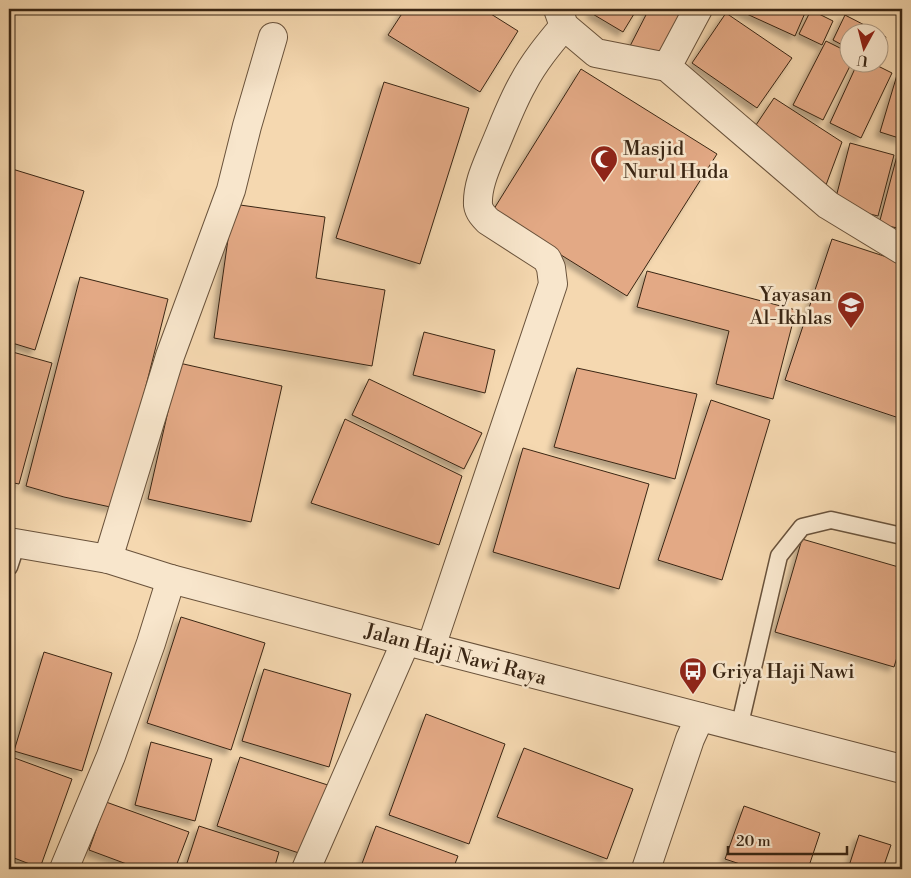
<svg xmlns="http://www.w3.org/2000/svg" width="911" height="878" font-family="'Libre Bodoni',serif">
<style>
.building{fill:#e3a985;stroke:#3a2614;filter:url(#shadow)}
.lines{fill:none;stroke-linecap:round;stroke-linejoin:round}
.service-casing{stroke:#69523b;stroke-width:19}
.minor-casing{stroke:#69523b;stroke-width:30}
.tertiary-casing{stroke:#69523b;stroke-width:30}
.service{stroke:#f8e6cc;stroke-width:16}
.minor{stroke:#f8e6cc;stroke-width:28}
.tertiary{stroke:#f8e6cc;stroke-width:28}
.labels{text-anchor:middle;stroke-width:5;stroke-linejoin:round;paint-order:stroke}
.poi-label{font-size:20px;fill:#3a2614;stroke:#f8e6cc;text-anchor:start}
.street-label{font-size:20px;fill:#3a2614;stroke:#f8e6cc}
</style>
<defs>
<filter id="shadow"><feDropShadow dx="-4.5" dy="4.5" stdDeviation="2.5" flood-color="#0004"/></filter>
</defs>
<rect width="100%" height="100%" fill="#f5d8b0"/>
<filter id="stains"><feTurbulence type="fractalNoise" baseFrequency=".004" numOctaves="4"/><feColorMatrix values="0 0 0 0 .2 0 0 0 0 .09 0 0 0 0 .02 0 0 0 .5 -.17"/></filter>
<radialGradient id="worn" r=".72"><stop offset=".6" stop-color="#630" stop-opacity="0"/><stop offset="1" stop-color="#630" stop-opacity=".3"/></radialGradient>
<path class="building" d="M 405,9 L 483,9 L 518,31 L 480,92 L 388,35 Z
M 593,9 L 637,9 L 623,32 L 591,13 Z
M 649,9 L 684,9 L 657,60 L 629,48 Z
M 739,9 L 795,9 L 805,13 L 795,36 L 738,10 Z
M 811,10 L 833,21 L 822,45 L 799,34 Z
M 726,13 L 792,58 L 757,108 L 692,63 Z
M 845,15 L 878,32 L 848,32 L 848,48 L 833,40 Z
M 878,33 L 886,37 L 878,53 Z
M 826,41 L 848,52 L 848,62 L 852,62 L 823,120 L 793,105 Z
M 858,62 L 870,62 L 892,73 L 861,138 L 830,123 Z
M 581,69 L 717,154 L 627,296 L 492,212 Z
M 897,75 L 902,77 L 902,139 L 880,132 Z
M 384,82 L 469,108 L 420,264 L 336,238 Z
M 774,98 L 842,142 L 826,185 L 754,128 Z
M 850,143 L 894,155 L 878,216 L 834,205 Z
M 898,152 L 902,153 L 902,229 L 879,224 Z
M 9,168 L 84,191 L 35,350 L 9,342 Z
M 233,204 L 325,217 L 316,278 L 385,290 L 372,366 L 214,338 Z
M 832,239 L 902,262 L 902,322 L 898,335 L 902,336 L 902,419 L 785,380 Z
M 647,271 L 796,310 L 773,399 L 716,384 L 729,331 L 637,307 Z
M 80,277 L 168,299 L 115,508 L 64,497 L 26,486 Z
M 424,332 L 495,350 L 485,393 L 413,375 Z
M 9,351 L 52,363 L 19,484 L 9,482 Z
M 179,363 L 282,386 L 251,522 L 148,499 Z
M 577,368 L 697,394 L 675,479 L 554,447 Z
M 369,379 L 482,433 L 464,469 L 352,415 Z
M 711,400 L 770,420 L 722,580 L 658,560 Z
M 345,419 L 462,476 L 439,545 L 311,503 Z
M 523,448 L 649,484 L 619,589 L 493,552 Z
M 802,539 L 902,568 L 902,641 L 894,667 L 775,632 Z
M 181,617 L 265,643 L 231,750 L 147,723 Z
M 44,652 L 112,673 L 82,771 L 14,751 Z
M 264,669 L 351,694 L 329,767 L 242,741 Z
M 426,714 L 505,744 L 469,844 L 389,815 Z
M 151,742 L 212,759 L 195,821 L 135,805 Z
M 524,748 L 633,789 L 607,859 L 497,817 Z
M 9,756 L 72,779 L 40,868 L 9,856 Z
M 240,757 L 334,787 L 311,857 L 217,826 Z
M 106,802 L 189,832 L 175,869 L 140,869 L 89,850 Z
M 744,806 L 820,833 L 808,869 L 755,869 L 725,859 Z
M 199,826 L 279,852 L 274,869 L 185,869 Z
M 376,826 L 458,856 L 453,869 L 360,869 Z
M 859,835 L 891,845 L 883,868 L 887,869 L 848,869 Z"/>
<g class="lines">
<g class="service-casing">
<path id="service" d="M 9,567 L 17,543
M 739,728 L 779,556 L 802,527 L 831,520 L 902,536"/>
</g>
<g class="minor-casing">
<path id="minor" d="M 558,9 L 564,26 L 596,53 L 667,67 L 698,9
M 667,67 L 828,205 L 902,250
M 108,559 L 170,356 L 231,190 L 247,126 L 273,37
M 431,647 L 553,284 L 551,268 L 547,259 L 488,221 C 484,217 479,212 478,205 C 477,186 486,167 493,150 C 503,127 511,104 523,83 C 534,62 549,44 564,26
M 64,869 L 111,756 L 151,643 L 171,579
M 306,869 L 406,641
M 646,869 L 690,739 L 700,717"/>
</g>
<g class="tertiary-casing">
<path id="tertiary" d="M 9,542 L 108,559 L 171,579 L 406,641 L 902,769"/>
</g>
<use href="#service" class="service"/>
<use href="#minor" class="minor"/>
<use href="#tertiary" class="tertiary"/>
</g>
<defs>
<g id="mosque-pin" transform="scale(1.4375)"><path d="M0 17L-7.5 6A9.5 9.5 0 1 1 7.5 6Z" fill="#8f2418" stroke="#f8e6cc"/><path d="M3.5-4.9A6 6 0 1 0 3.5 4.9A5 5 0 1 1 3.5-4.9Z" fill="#fff"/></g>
<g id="school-pin" transform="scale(1.4375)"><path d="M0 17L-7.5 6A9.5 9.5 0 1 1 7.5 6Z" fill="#8f2418" stroke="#f8e6cc"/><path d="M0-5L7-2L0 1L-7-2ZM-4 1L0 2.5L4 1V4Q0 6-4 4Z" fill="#fff"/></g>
<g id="bus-pin" transform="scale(1.4375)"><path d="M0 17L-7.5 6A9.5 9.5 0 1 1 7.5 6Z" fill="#8f2418" stroke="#f8e6cc"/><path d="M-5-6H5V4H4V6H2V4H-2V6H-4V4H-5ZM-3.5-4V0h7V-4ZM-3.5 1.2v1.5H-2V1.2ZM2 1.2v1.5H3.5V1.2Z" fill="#fff"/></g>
</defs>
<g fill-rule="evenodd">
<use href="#mosque-pin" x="604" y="159"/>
<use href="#school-pin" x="851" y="305"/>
<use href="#bus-pin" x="693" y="671"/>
</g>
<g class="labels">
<g class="poi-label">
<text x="623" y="155">Masjid<tspan x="623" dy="23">Nurul Huda</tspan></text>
<text x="832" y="301" text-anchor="end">Yayasan<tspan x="832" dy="23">Al-Ikhlas</tspan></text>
<text x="712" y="678">Griya Haji Nawi</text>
</g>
<g class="street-label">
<text transform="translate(456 654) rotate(15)" y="7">Jalan Haji Nawi Raya</text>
</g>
</g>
<rect width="911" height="878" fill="none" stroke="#f5d8b0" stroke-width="30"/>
<rect x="10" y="10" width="891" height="858" fill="none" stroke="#3a2614" stroke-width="2.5"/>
<rect x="15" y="15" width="881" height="848" fill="none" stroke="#3a2614"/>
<g transform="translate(864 48) rotate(187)"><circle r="24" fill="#f8e6cc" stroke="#ac9982"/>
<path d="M0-4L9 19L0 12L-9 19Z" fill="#8f2418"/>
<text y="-8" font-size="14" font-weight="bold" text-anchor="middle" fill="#3a2614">U</text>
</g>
<path d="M728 846v8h119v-8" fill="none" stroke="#3a2614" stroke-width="2.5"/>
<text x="736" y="846" font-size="15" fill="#3a2614" stroke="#f8e6cc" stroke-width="4" paint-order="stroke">20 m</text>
<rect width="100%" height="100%" filter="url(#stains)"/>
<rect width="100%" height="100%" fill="url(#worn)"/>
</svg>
